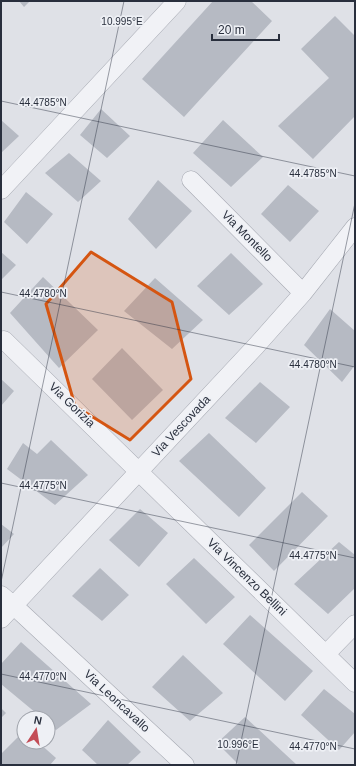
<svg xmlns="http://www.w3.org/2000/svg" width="356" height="766" font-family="Helvetica,sans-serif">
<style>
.building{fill:#b6bac3}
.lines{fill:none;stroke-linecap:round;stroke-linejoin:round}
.minor-casing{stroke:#a5a8b1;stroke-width:19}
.minor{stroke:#f1f2f6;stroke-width:18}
.marked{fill:#d55511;fill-opacity:0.2;stroke:#d55511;stroke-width:3;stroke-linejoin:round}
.ticks{fill:none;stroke:#292f3d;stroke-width:1;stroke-opacity:0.45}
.labels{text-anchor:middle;stroke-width:3.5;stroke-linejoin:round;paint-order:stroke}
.street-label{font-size:12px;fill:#292f3d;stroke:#eef0f5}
.ticks-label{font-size:10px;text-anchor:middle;fill:#292f3d;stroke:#eef0f5;stroke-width:3.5;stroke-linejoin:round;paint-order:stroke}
</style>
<rect width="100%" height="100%" fill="#dfe1e7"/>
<path class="building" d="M 19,1 L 30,1 L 24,7 Z
M 213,1 L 251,1 L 272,21 L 184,117 L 142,79 Z
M 335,16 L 355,36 L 355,116 L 313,159 L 278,126 L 329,78 L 301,49 Z
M 101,109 L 130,136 L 107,158 L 80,135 Z
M 1,120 L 19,136 L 1,153 Z
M 223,120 L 263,157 L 231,187 L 193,153 Z
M 69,153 L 101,181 L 78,202 L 45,173 Z
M 158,180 L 192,211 L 156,249 L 128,219 Z
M 288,185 L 319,211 L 290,242 L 261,214 Z
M 26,192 L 53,214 L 27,244 L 4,222 Z
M 1,252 L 16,265 L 1,280 Z
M 231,253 L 263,284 L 229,315 L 197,286 Z
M 43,277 L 98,330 L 59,368 L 10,313 Z
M 155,278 L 203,320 L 172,349 L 124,311 Z
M 330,309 L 355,331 L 355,365 L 342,382 L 304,345 Z
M 122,348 L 163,390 L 132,420 L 92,379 Z
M 1,379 L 14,391 L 1,406 Z
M 260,382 L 290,407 L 256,443 L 225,418 Z
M 209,433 L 266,488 L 239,517 L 179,461 Z
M 51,440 L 88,475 L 55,505 L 7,469 L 23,443 L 37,454 Z
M 302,492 L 328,516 L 274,571 L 249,545 Z
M 140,509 L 168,533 L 139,567 L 109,540 Z
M 1,524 L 14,534 L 1,548 Z
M 339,542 L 355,555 L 355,588 L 328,614 L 294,584 Z
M 194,558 L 235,597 L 206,624 L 166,584 Z
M 100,568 L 129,595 L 102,621 L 72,596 Z
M 250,615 L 313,671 L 285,701 L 223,644 Z
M 21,642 L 91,704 L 56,730 L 48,723 L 48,718 L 42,718 L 1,684 L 1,664 Z
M 183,655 L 223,693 L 190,721 L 152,687 Z
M 324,689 L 355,714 L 355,732 L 339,750 L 301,715 Z
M 1,708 L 6,713 L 1,718 Z
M 245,717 L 297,765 L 239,765 L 217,743 Z
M 108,720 L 141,752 L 127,765 L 98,765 L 82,750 Z
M 24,731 L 24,742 L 38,742 L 56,758 L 50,765 L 1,765 L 1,754 Z"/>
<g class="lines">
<g class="minor-casing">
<path id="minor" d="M 191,180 L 303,293
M 1,190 L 177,1
M 4,340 L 355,683
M 1,595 L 13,605 L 185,765
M 1,619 L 256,346 L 303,293 L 355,227
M 326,654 L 355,624"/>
</g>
<use href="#minor" class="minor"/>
</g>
<path class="marked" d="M 91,252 L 172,302 L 191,379 L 130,440 L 75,406 L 46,304 Z"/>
<path class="ticks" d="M 1,101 L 355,176M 1,292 L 355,367M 1,483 L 355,558M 1,582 L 124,1M 1,674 L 355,749M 236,765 L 355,203"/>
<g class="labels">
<g class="street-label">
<text transform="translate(247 236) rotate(45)" y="4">Via Montello</text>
<text transform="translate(72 405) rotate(44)" y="4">Via Gorizia</text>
<text transform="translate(181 426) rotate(-47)" y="4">Via Vescovada</text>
<text transform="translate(247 577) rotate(44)" y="4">Via Vincenzo Bellini</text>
<text transform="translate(117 701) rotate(43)" y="4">Via Leoncavallo</text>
</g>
</g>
<g class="ticks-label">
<text x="122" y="25">10.995°E</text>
<text x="43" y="106">44.4785°N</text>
<text x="313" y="177">44.4785°N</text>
<text x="43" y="297">44.4780°N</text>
<text x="313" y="368">44.4780°N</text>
<text x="43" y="489">44.4775°N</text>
<text x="313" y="559">44.4775°N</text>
<text x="43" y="680">44.4770°N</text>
<text x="238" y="748">10.996°E</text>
<text x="313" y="750">44.4770°N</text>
</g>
<rect width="356" height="766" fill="none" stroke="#292f3d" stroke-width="4"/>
<g transform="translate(36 730) rotate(12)"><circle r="19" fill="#eef0f5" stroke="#9fa3ab"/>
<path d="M0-3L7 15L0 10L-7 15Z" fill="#c34c56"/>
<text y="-6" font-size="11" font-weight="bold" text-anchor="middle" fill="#292f3d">N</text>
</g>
<path d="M212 34v6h67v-6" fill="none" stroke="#292f3d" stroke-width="2"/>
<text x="218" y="34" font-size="12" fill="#292f3d" stroke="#eef0f5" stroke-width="3" paint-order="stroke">20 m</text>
</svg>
